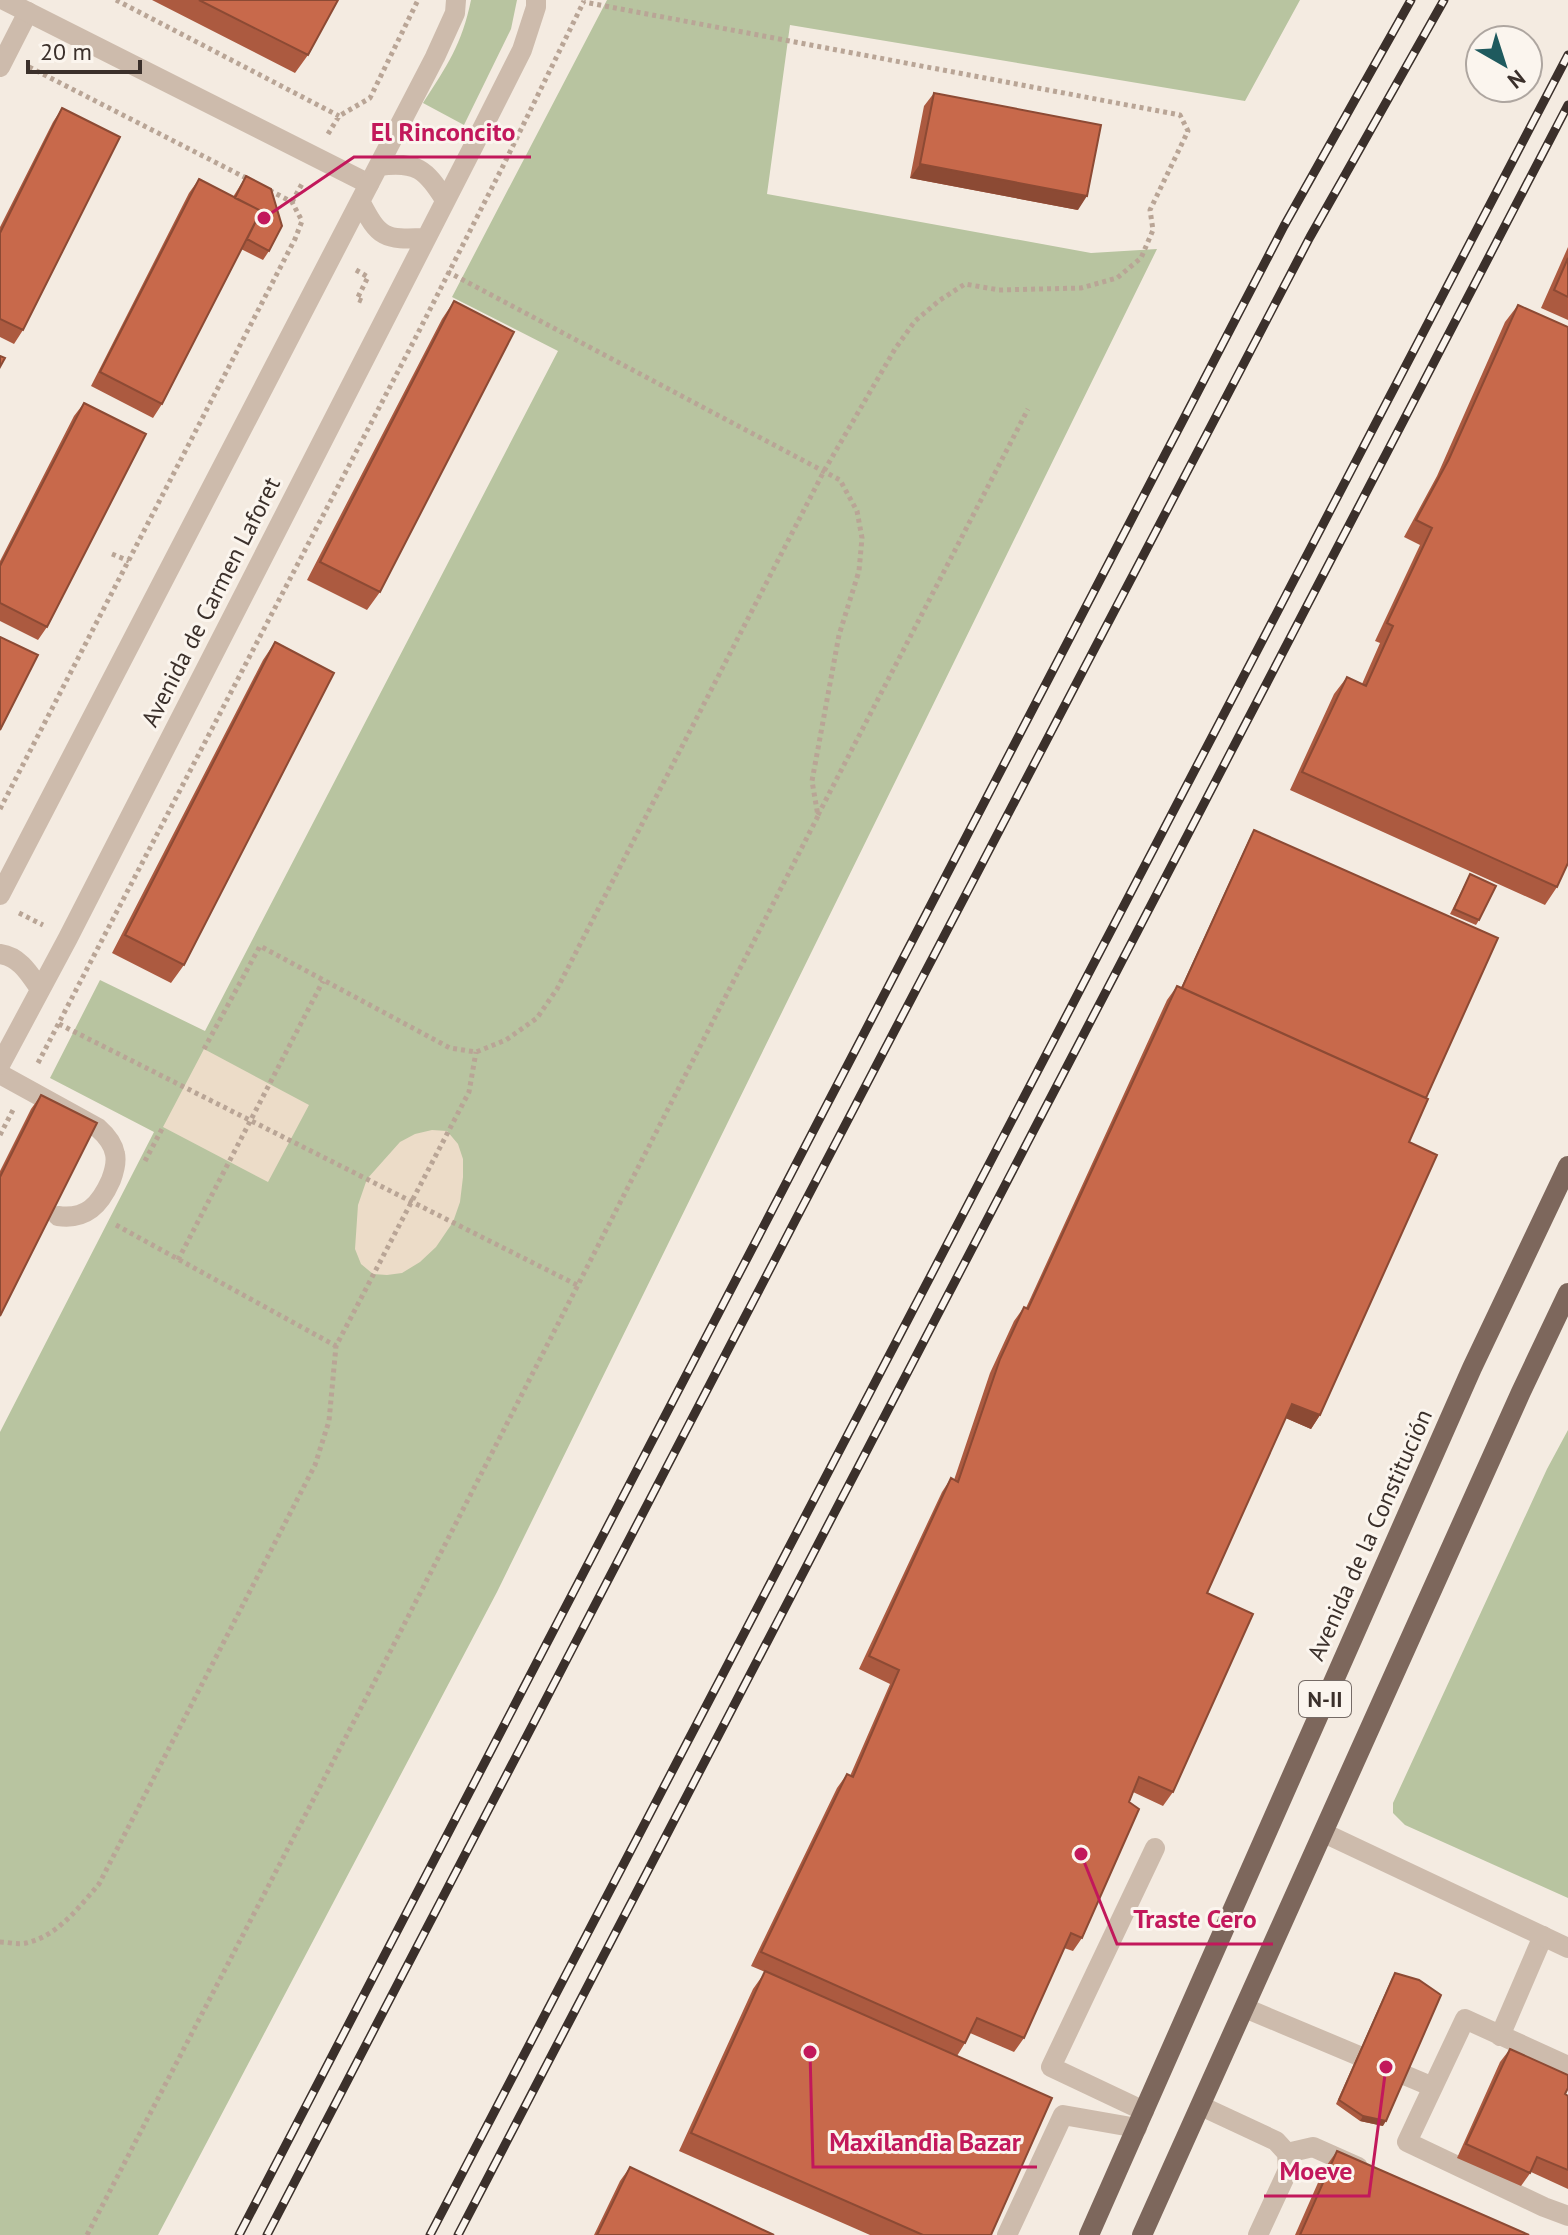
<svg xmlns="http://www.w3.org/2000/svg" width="1568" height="2235" font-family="'PT Sans',sans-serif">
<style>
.green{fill:#b8c4a0}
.plaza{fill:#ecdcc8}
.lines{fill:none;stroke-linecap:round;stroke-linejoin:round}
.path{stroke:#b9a596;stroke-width:5;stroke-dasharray:4 4;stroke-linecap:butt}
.service{stroke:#cdbbac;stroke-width:20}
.minor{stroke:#cdbbac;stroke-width:20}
.tertiary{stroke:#cdbbac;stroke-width:20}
.primary{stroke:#7d675c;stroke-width:20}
.rail-casing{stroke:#3b302b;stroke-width:9}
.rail{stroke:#fbf5ee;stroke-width:6;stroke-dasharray:18;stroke-linecap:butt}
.wall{fill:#ac5a40}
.shaded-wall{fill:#8c4a34}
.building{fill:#c8694b;stroke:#8c4a34;stroke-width:2}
.labels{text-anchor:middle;stroke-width:6;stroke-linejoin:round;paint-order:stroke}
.shield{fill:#fbf5ee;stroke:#756b66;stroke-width:2}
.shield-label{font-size:22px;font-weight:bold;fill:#3b302b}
.street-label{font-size:24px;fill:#3b302b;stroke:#fbf5ee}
.leader{fill:none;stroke:#c2185b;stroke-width:3}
.callout-dot{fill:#c2185b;stroke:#fbf5ee;stroke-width:3}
.callout-label{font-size:26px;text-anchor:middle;font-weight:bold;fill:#c2185b;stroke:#fbf5ee;stroke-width:6;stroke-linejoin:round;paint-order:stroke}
</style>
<rect width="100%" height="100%" fill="#f4ebe1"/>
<path class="green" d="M 471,0 L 517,0 L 511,29 L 464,125 L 423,103 C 447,66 462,44 471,0 Z
M 607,0 L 1300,0 L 1245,101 L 790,25 L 767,194 L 1091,253 L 1157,249 L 497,1592 L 158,2235 L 0,2235 L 0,1432 L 154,1132 L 50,1078 L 100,980 L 205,1031 L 558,351 L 452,297 Z
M 1568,1430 L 1568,1898 L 1405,1825 L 1393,1813 L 1393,1803 L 1547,1469 Z"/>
<path class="plaza" d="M 204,1049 L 309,1105 L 268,1182 L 163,1127 Z
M 432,1130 L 447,1131 L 458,1144 L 463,1159 L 463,1177 L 460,1202 L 453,1222 L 436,1247 L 420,1262 L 402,1273 L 387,1275 L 373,1274 L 361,1264 L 355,1249 L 358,1205 L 367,1179 L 400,1142 L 415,1134 Z"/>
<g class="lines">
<path class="path" d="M 116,0 L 339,116
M 29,67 L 248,179
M 328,134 L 339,116 L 370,98 L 418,0
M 292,202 L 303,182
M 356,270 L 368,277 L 357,299 L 364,302
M 112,554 L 129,561
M 0,809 L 295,239 L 302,221 L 292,202 L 267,189
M 818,815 L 1028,409
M 19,913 L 43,925
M 59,1024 L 577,1285
M 204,1049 L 260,946 L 450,1048 L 476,1052 L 506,1040 L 537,1018 L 557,989 L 824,471 L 895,349 L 915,321 L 940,300 L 965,284 L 999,290 L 1081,288 L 1117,278 L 1141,258 L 1153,230 L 1150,210 L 1188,131 L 1180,115 L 584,2
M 38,1063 L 419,331 L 503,166 L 584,1
M 0,1135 L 13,1110
M 145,1161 L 163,1127
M 116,1225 L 336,1346
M 178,1260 L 323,981
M 0,1942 C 8,1942 18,1945 26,1943 C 58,1936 79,1907 99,1884 L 315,1465 L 329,1421 L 336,1346 L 469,1092 L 476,1052
M 87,2235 L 391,1650 L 818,816 L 812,781 L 839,635 L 859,571 L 862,538 L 857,511 L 840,480 L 448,272"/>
<path class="service" d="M 0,67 L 28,12
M 0,1074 L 98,1128 C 106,1135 113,1143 115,1154 C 117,1163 114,1172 111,1180 C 100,1205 86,1220 58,1216
M 1245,2008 L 1433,2087
M 1500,2036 L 1543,1936
M 1568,2066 L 1465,2019 L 1407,2142 L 1544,2207 L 1568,2216
M 1201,2106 L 1276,2141 L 1287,2153 L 1288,2170 L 1258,2235
M 1144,2111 L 1051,2067 L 1155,1848
M 1287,2153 L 1313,2147 L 1358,2167
M 1007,2235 L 1063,2115 L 1137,2128"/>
<path class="minor" d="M 4,0 L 369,184
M 1324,1833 L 1568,1948"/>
<path class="tertiary" d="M 379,166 C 416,161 426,169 445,200
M 360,201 C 379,238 384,240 425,238
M 0,895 L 435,57 L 455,13 L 456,0
M 0,954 C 20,957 29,973 40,989
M 0,1065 L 68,938 L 472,149 L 522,50 L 536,7 L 536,0"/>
<path class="primary" d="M 1089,2235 L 1472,1368 L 1568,1166
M 1142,2235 L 1521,1392 L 1568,1293"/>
<g class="rail-casing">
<path id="rail" d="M 239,2235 L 1284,226 L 1411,0
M 267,2235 L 796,1219 L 1310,237 L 1444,0
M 430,2235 L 1568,55
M 458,2235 L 1568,105"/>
</g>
<use href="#rail" class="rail"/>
</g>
<path class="wall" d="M 152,0 L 338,0 L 308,55 L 295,73 Z
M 934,93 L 1078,210 L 910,178 L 924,106 Z
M 62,108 L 23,330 L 14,344 L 0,337 L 0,227 L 53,122 Z
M 246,176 L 269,251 L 263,260 L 241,249 L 162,404 L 153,418 L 91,386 L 189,193 L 199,179 L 233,197 Z
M 1568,247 L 1568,320 L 1541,308 Z
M 454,301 L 380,592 L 367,610 L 307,580 L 442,319 Z
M 1518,305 L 1557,887 L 1545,905 L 1290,790 L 1334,694 L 1347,677 L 1362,684 L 1380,643 L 1375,641 L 1420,545 L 1404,537 L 1437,476 L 1505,322 Z
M 84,403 L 47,627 L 38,640 L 0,621 L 0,561 L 74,416 Z
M 275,642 L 184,965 L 171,983 L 112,953 L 263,660 Z
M 1254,830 L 1426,1098 L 1409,1142 L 1320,1415 L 1311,1429 L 1286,1418 L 1207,1593 L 1173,1792 L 1163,1806 L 1133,1792 L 1082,1938 L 1073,1951 L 1064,1948 L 1024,2038 L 1014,2052 L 970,2033 L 965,2043 L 957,2056 L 991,2235 L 870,2235 L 679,2151 L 753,1989 L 765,1972 L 751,1966 L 837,1788 L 847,1774 L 850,1776 L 890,1684 L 859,1669 L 942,1492 L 951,1478 L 954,1480 L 990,1373 L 1014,1321 L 1024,1307 L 1026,1308 L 1167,1000 L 1177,986 L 1181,988 L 1251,835 Z
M 1470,874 L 1479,920 L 1476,925 L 1450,914 Z
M 41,1095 L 0,1316 L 0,1171 L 31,1109 Z
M 1395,1973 L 1383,2126 L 1360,2121 L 1336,2104 L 1392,1978 Z
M 1510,2049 L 1568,2096 L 1568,2189 L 1531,2172 L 1521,2186 L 1457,2158 L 1500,2062 Z
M 1337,2151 L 1529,2235 L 1295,2235 L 1324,2169 Z
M 630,2167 L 774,2235 L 594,2235 L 620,2181 Z"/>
<path class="shaded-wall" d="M 920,164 L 1087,196 L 1078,210 L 910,178 Z
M 1292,1404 L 1320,1415 L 1311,1429 L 1283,1417 Z
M 1363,2116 L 1386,2121 L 1383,2126 L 1360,2121 Z"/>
<path class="building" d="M 199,0 L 338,0 L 308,55 Z
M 934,93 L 1101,125 L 1087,196 L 920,164 Z
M 62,108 L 120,137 L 23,330 L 0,319 L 0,233 Z
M 246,176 L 271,189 L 282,226 L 269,251 L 247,239 L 261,211 L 235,198 Z
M 199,179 L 261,211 L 162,404 L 100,372 Z
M 1568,258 L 1568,297 L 1554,290 Z
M 454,301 L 514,332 L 380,592 L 320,562 Z
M 1518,305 L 1568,327 L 1568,863 L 1557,887 L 1302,772 L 1347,677 L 1366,686 L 1393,626 L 1387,623 L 1432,528 L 1416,520 L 1449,459 Z
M 0,356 L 5,358 L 0,367 Z
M 84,403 L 146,434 L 47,627 L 0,603 L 0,566 Z
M 0,637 L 38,655 L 0,730 Z
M 275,642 L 334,673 L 184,965 L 125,935 Z
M 1254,830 L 1498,938 L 1426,1098 L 1182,988 Z
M 1470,874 L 1496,886 L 1479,920 L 1454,909 Z
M 1177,986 L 1428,1099 L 1409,1142 L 1437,1155 L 1320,1415 L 1292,1404 L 1207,1593 L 1253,1614 L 1173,1792 L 1139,1777 L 1129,1802 L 1139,1809 L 1082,1938 L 1071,1933 L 1024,2038 L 977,2018 L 965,2043 L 761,1952 L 847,1774 L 853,1777 L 899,1670 L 869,1656 L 951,1478 L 958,1482 L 1000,1359 L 1024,1307 L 1028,1309 Z
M 41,1095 L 97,1123 L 0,1316 L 0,1177 Z
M 765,1971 L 1052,2098 L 991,2235 L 923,2235 L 691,2133 Z
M 1395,1973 L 1419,1980 L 1441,1995 L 1386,2121 L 1363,2116 L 1339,2100 Z
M 1510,2049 L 1568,2075 L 1568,2088 L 1565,2094 L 1568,2096 L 1568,2170 L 1537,2157 L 1530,2173 L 1466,2144 Z
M 1337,2151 L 1529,2235 L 1300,2235 Z
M 630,2167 L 774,2235 L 597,2235 Z"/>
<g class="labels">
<rect class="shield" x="1299" y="1681" width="52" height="36" rx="6"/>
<g class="shield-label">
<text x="1325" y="1707">N-II</text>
</g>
<g class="street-label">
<text transform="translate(211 602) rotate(-63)" y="8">Avenida de Carmen Laforet</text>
<text transform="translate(1370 1535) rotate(-66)" y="8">Avenida de la Constitución</text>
</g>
</g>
<path class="leader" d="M264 218L354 157H531M1081 1854L1117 1944H1273M810 2052L813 2167H1037M1386 2067L1369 2196H1264"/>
<g class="callout-dot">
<circle cx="264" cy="218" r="8"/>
<circle cx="1081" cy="1854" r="8"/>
<circle cx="810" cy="2052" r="8"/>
<circle cx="1386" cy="2067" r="8"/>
</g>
<g class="callout-label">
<text x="443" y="141">El Rinconcito</text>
<text x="1195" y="1928">Traste Cero</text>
<text x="925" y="2151">Maxilandia Bazar</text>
<text x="1316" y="2180">Moeve</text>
</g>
<g transform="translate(1504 64) rotate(141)"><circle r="38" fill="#fbf5ee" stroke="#aea6a0" stroke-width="2"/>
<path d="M0-6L14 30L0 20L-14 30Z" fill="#1f5a5e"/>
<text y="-12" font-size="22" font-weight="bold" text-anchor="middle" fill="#3b302b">N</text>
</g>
<path d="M28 60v12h112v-12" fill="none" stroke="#3b302b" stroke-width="4"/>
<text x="40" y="60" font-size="24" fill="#3b302b" stroke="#fbf5ee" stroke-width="6" paint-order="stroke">20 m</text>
</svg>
